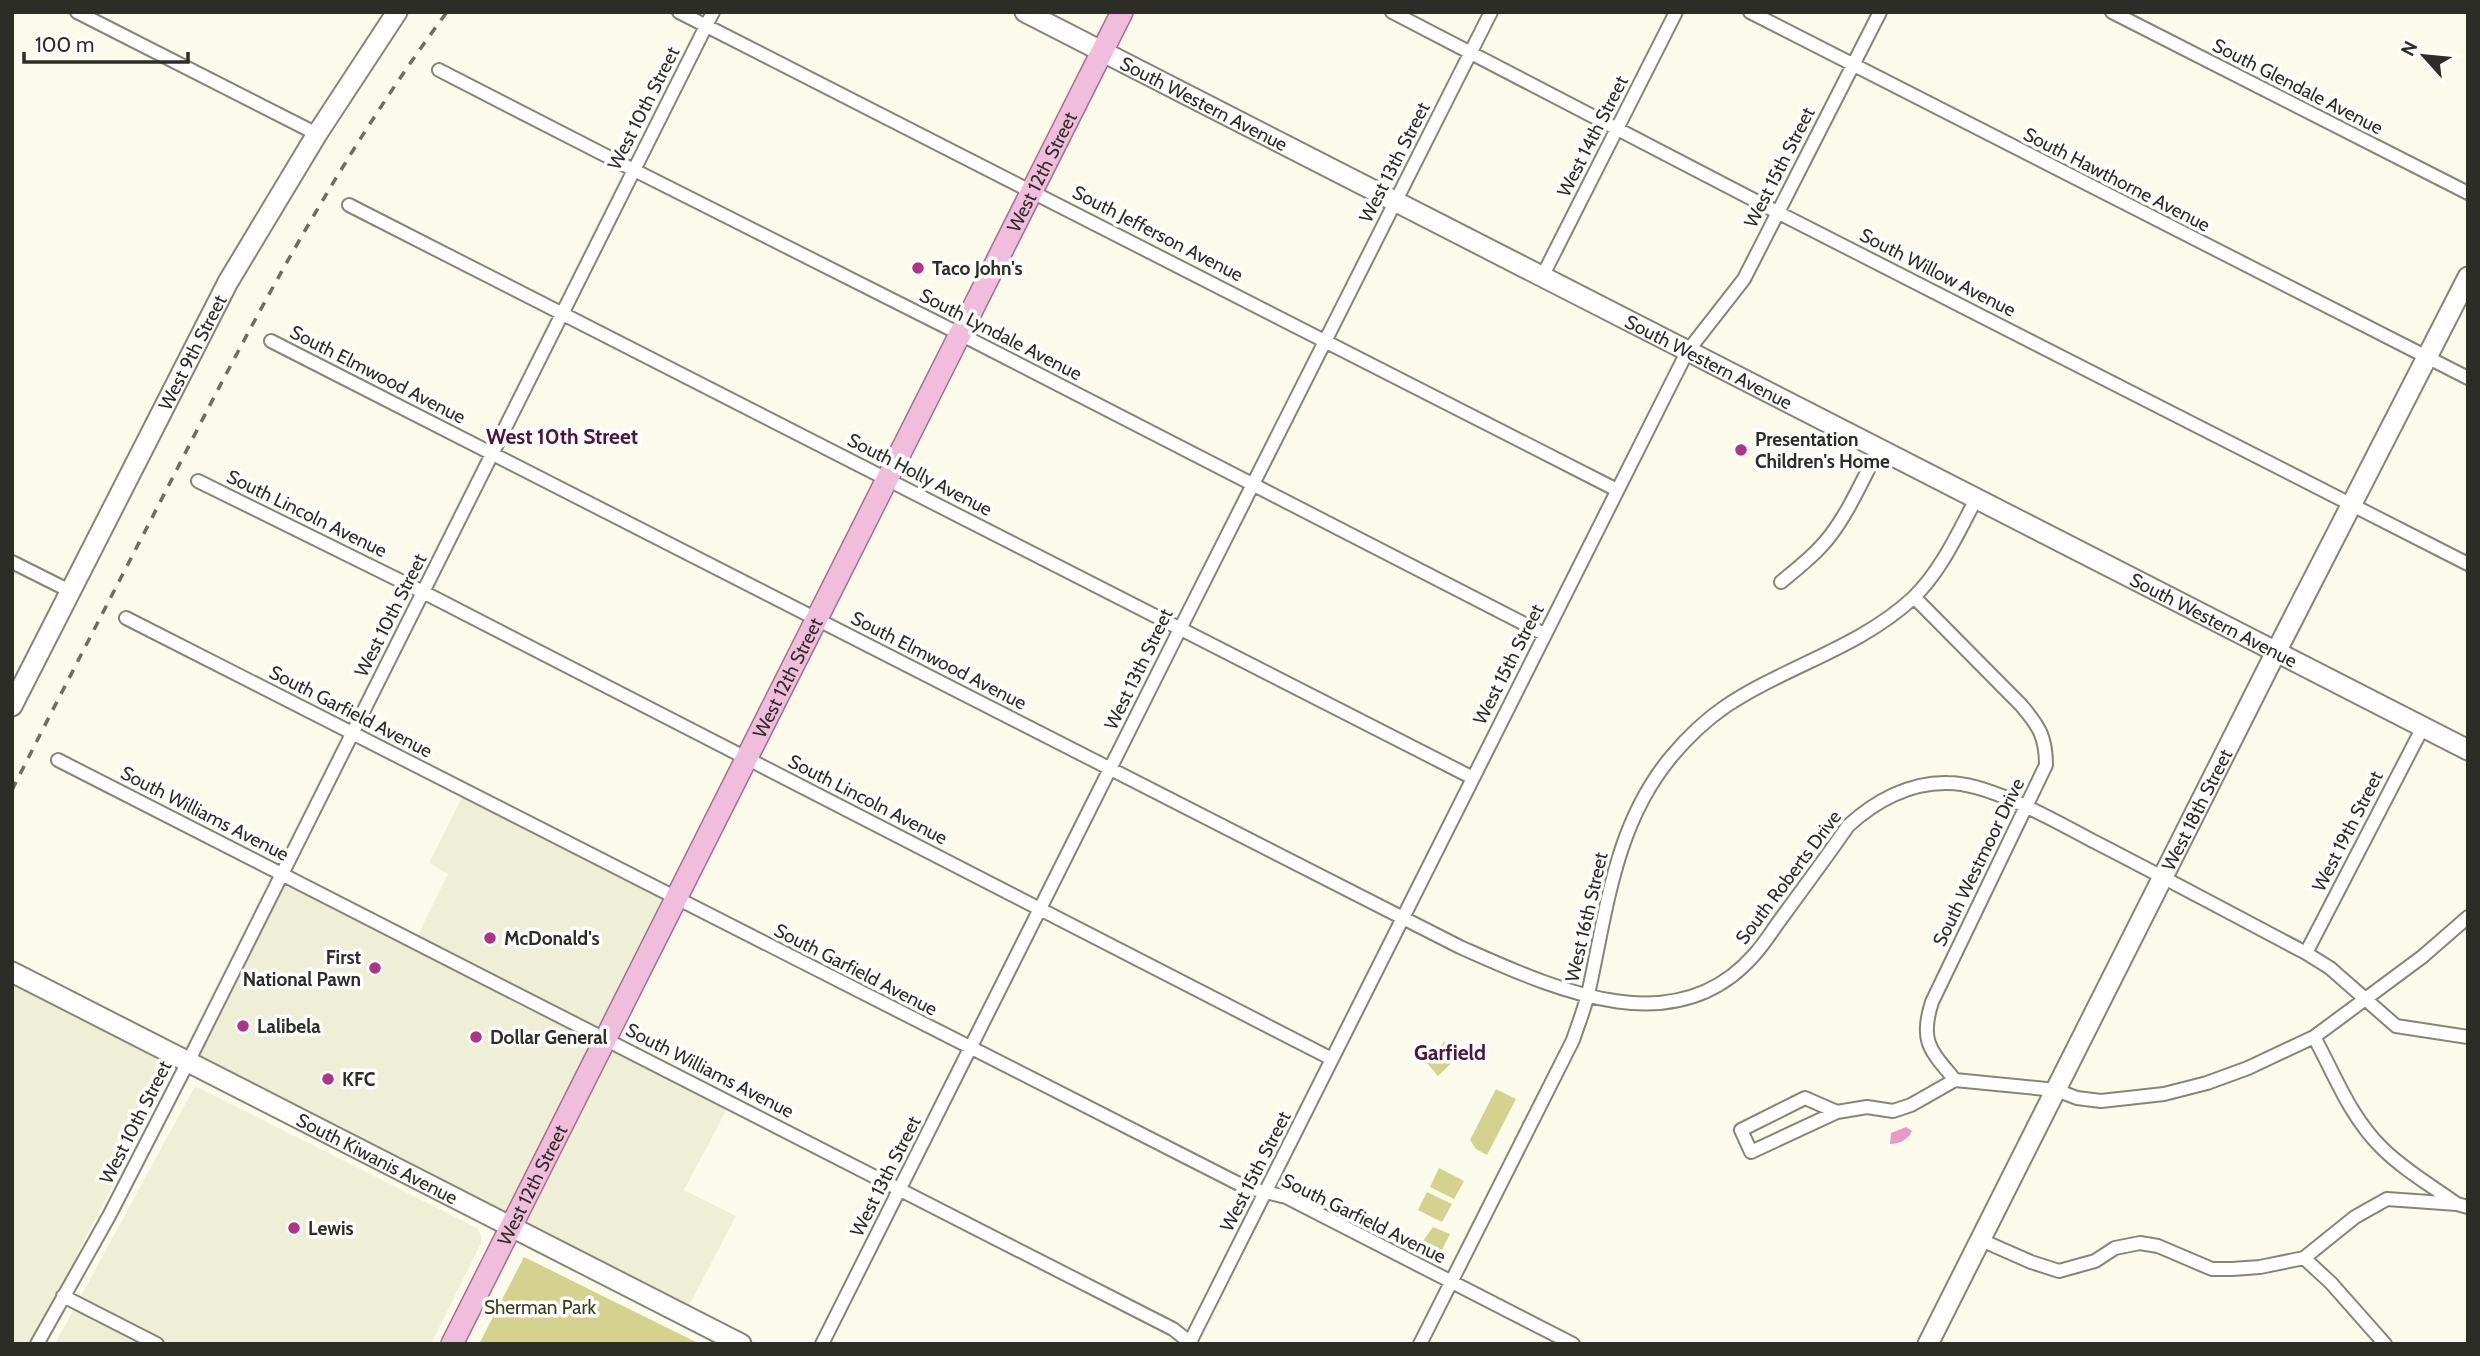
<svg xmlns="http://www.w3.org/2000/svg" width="2480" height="1356" font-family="Cabin,sans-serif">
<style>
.built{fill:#efeed7}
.green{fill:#d5d18f}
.water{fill:#e99ac9}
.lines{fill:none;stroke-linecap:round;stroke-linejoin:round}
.street-casing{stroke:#868678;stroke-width:16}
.secondary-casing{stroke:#868678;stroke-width:23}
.primary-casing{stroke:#a76e8e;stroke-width:24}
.street{stroke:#fff;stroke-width:12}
.secondary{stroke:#fff;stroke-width:19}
.primary{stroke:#f1bddd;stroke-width:21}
.rail{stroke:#6d6d63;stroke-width:3.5;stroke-dasharray:9 9;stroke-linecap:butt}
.poi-dot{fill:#ae3487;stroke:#fff;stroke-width:2.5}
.labels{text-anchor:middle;stroke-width:7;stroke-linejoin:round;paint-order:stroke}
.street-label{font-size:19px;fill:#2d2d27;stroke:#fff}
.poi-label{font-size:19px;font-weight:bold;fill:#2d2d27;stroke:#fff;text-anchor:start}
.park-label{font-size:19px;fill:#3e3c15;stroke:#fff}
.neighbourhood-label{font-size:21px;font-weight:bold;fill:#4f143c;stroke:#fff}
</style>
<rect width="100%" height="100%" fill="#fcfbeb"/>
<path class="built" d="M 463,795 L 666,899 L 601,1030 L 417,937 L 448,874 L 429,863 Z
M 286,882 L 595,1040 L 505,1214 L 199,1057 Z
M 12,985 L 175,1067 L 77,1254 L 92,1262 L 47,1344 L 12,1344 Z
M 609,1047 L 728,1107 L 684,1190 L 736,1216 L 685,1313 L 523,1222 Z
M 195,1086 L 477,1228 L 481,1235 L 481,1243 L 431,1344 L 55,1344 Z"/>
<path class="green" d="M 1445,1041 L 1457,1058 L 1438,1076 L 1426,1062 Z
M 1496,1089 L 1516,1099 L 1487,1155 L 1476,1149 L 1470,1140 Z
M 1439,1168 L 1464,1181 L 1454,1199 L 1430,1187 Z
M 1427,1192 L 1452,1204 L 1442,1222 L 1418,1210 Z
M 1433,1227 L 1450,1234 L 1442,1250 L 1423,1241 Z
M 524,1257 L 700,1344 L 479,1344 Z"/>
<path class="water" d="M 1906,1127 L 1912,1131 C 1908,1140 1899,1144 1890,1144 L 1891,1133 Z"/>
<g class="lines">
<g class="street-casing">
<path id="street" d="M 77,12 L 317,134
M 679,12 L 1617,490
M 1392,12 L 1777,212 L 2468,564
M 1750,12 L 2468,378
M 2112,12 L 2468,193
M 439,70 L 634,170 L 960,334 L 1544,634
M 349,205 L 1473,778
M 1542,277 L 1676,12
M 271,341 L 1460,947 C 1551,987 1674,1047 1754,955 C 1766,942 1775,926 1786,912 C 1807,883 1828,855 1848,826 C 1875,801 1910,782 1948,783 C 1990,783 2057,822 2095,842 C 2165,878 2236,916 2306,953 L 2330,968 L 2396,1026 L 2468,1037
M 198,481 L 423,592 L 1332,1059
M 12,562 L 70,591
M 1781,582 C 1798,568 1816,554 1830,536 C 1850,510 1863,478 1879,449
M 1914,597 L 2021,705 C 2039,726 2046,737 2046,765 L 1932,1002 C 1919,1042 1931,1051 1955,1080 L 2056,1090 L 2077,1098 L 2101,1101 L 2164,1094 L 2207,1083 L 2248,1068 L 2314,1037 L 2422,957 L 2468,917
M 126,618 L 1245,1187 L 1286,1197 L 1573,1344
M 58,760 L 1173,1329 L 1192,1344
M 2306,953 L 2423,727
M 2314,1037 C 2335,1075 2350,1117 2382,1148 C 2404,1170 2432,1186 2457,1204 L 2468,1207
M 1837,1112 L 1805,1098 L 1741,1130 L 1751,1152 L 1837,1112 L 1867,1107 L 1893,1111 L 1911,1105 L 1955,1080
M 1981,1240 L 2031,1262 L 2059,1271 L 2095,1261 L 2115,1248 L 2140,1243 L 2158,1246 L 2212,1269 L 2232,1269 L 2260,1267 L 2304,1258 L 2355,1217 L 2387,1199 L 2457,1204
M 2304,1258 L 2331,1283 L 2385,1344
M 63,1296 L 157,1344
M 37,1344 L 109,1216 L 189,1060 L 713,12
M 822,1344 L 1180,629 L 1491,12
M 1189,1344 L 1687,352 L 1744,279 L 1880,12
M 1420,1344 L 1573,1040 C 1578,1025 1584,1010 1588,994 C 1607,910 1614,826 1671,757 C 1686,739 1707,719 1726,706 C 1786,666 1859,648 1913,598 C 1941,571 1958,533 1976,499"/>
</g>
<g class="secondary-casing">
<g id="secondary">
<path id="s1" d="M 1025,12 L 2468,750"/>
<path id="s2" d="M 12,706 L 228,282 L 317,134 L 397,12"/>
<path id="s3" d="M 12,972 L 741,1344"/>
<path id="s4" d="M 1928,1344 L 2276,652 L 2468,277"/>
</g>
</g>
<g class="primary-casing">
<g id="primary">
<path id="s5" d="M 452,1344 L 1122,12"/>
</g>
</g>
<use href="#street" class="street"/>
<use href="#secondary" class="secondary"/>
<use href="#primary" class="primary"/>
<path class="rail" d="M 12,790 C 65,685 120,580 174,475 C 255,316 340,156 447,12"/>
</g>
<g class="poi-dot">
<circle cx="918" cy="268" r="7"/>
<circle cx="1741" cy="450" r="7"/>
<circle cx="490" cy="938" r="7"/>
<circle cx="375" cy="968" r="7"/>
<circle cx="243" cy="1026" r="7"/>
<circle cx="476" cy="1037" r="7"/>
<circle cx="328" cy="1079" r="7"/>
<circle cx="294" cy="1228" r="7"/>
</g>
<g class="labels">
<g class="street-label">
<text transform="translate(2298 86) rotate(27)" y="7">South Glendale Avenue</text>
<text dy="7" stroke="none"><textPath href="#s1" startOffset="201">South Western Avenue</textPath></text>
<text transform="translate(643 108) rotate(-63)" y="7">West 10th Street</text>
<text transform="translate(1592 136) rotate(-63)" y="7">West 14th Street</text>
<text transform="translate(1394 162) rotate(-63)" y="7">West 13th Street</text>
<text transform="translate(1779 167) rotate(-63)" y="7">West 15th Street</text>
<text dy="7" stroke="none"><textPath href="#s5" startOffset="1312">West 12th Street</textPath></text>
<text transform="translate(2117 179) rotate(27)" y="7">South Hawthorne Avenue</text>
<text transform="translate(1158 233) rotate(27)" y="7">South Jefferson Avenue</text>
<text transform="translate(1938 272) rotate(27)" y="7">South Willow Avenue</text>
<text transform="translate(1001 334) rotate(27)" y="7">South Lyndale Avenue</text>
<text dy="7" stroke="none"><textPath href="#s2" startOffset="397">West 9th Street</textPath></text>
<text dy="7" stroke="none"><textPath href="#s1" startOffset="768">South Western Avenue</textPath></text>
<text transform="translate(378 374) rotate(27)" y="7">South Elmwood Avenue</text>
<text transform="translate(920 474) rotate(27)" y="7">South Holly Avenue</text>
<text transform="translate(307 513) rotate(26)" y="7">South Lincoln Avenue</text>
<text transform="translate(390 615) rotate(-63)" y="7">West 10th Street</text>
<text dy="7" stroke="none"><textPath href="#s1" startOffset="1335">South Western Avenue</textPath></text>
<text transform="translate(939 660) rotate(27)" y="7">South Elmwood Avenue</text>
<text transform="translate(1508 664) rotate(-63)" y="7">West 15th Street</text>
<text transform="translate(1138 669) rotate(-64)" y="7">West 13th Street</text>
<text dy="7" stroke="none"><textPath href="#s5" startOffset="746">West 12th Street</textPath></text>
<text transform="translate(351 711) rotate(27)" y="7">South Garfield Avenue</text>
<text transform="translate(868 799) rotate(27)" y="7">South Lincoln Avenue</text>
<text dy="7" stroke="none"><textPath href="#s4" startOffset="598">West 18th Street</textPath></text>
<text transform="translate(205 813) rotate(27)" y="7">South Williams Avenue</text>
<text transform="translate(2347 831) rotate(-63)" y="7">West 19th Street</text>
<text transform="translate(1978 862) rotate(-64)" y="7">South Westmoor Drive</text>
<text transform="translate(1788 877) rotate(-53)" y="7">South Roberts Drive</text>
<text transform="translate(1586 917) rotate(-77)" y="7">West 16th Street</text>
<text transform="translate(856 969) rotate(27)" y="7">South Garfield Avenue</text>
<text transform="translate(710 1070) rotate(27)" y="7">South Williams Avenue</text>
<text transform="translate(135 1122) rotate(-63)" y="7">West 10th Street</text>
<text dy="7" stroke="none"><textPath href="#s3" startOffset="410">South Kiwanis Avenue</textPath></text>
<text transform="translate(1255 1171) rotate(-63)" y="7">West 15th Street</text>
<text transform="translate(885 1176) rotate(-63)" y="7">West 13th Street</text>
<text dy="7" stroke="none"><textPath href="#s5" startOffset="178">West 12th Street</textPath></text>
<text transform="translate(1364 1218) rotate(26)" y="7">South Garfield Avenue</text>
</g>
<g class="poi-label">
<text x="932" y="275">Taco John's</text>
<text x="1755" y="446">Presentation<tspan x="1755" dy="22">Children's Home</tspan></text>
<text x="504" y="945">McDonald's</text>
<text x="361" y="964" text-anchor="end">First<tspan x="361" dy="22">National Pawn</tspan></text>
<text x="257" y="1033">Lalibela</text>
<text x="490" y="1044">Dollar General</text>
<text x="342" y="1086">KFC</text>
<text x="308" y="1235">Lewis</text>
</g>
<g class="park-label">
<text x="540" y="1314">Sherman Park</text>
</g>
<g class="neighbourhood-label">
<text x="562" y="444">West 10th Street</text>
<text x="1450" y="1060">Garfield</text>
</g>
</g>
<rect width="2480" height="1356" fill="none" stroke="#2d2d27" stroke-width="28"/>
<g transform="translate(2424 56) rotate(297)" stroke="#ffffff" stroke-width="5" paint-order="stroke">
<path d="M0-5L12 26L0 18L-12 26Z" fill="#2d2d27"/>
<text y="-10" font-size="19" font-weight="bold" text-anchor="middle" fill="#2d2d27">N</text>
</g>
<path d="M24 52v10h164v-10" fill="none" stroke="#2d2d27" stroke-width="3.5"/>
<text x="35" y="52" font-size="21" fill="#2d2d27" stroke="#ffffff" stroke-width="5" paint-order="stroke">100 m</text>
</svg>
